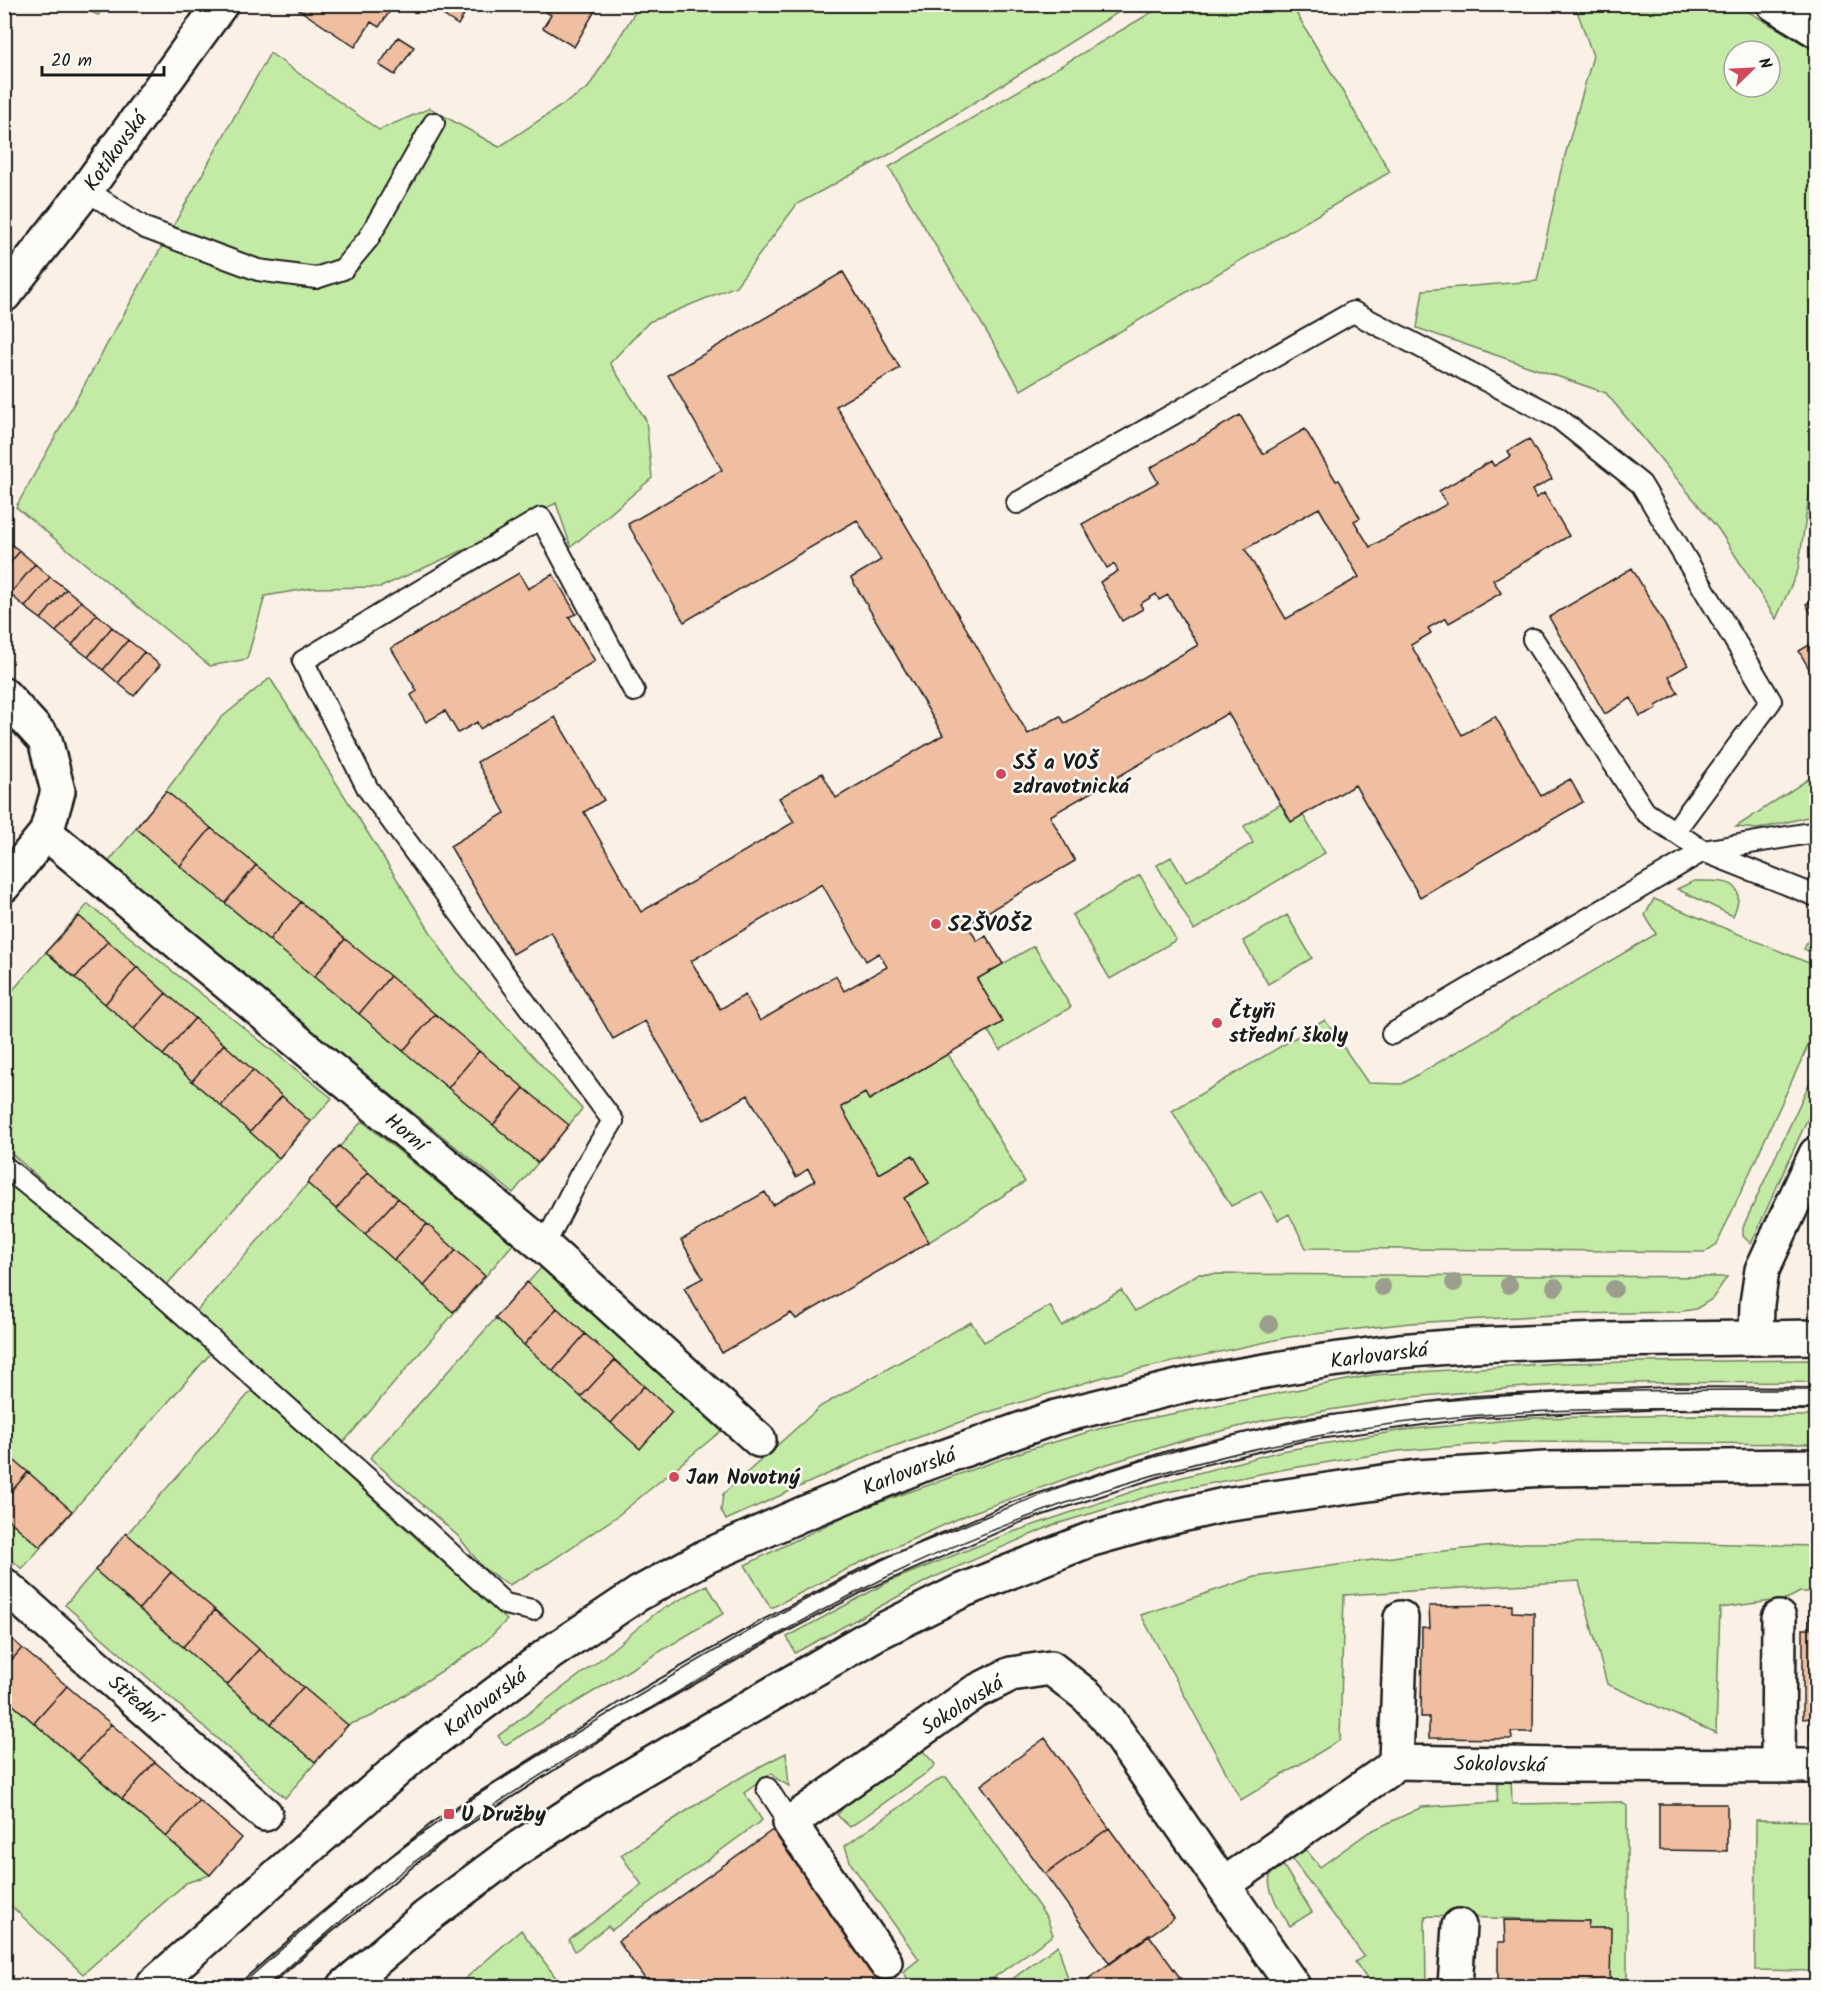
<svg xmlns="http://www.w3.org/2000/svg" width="1821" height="1991" font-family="Kalam,sans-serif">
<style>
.green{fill:#c4eba5;stroke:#708460;stroke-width:1.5;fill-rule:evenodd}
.building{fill:#f0bea1;stroke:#1c1c1c;stroke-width:1.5;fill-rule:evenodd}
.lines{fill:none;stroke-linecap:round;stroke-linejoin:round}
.lane-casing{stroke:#1c1c1c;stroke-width:24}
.street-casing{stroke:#1c1c1c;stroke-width:38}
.secondary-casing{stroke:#1c1c1c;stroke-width:38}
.lane{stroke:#fdfcf7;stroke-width:20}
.street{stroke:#fdfcf7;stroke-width:33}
.secondary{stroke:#fdfcf7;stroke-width:33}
.tram{stroke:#1c1c1c;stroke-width:1.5}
.tree{fill:#9b9e8d}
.poi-dot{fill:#d1495b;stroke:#fdfcf7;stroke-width:2}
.labels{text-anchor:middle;stroke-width:5;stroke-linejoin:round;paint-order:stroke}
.street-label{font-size:21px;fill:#1c1c1c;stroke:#fdfcf7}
.poi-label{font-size:21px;font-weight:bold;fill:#1c1c1c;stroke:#fdfcf7;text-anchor:start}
</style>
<rect width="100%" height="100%" fill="#faf0e6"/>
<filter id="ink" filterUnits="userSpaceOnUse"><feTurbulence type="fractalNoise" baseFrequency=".0167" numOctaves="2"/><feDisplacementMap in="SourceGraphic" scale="12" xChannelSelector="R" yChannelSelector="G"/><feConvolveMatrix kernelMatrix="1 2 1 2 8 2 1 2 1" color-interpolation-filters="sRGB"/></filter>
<g filter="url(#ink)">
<path class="green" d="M 1291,4 L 1390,172 L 1021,390 L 889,167 L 1164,5 Z
M 75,5 L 107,5 L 98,15 Z
M 637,5 L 1130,5 L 903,147 L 797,204 L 736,286 L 649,322 L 610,363 L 646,420 L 652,478 L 571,547 L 556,503 L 484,541 L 381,587 L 312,588 L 265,596 L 247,659 L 210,666 L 16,507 L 270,53 L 379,130 L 430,108 L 499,147 L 588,88 L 637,9 Z
M 1575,5 L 1737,5 L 1816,51 L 1816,466 L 1813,469 L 1798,570 L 1776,619 L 1719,530 L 1606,393 L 1417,328 L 1423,290 L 1537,281 L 1561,170 L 1593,56 ZM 1734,51 L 1770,51 L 1770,87 L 1734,87 Z
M 270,678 L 455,971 L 582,1109 L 513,1193 L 106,865 L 166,791 L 221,718 Z
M 1816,774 L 1816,815 L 1758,829 L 1736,827 Z
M 1281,804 L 1303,815 L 1325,853 L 1194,930 L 1157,865 L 1171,857 L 1186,882 L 1253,843 L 1244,826 Z
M 1140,875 L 1176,940 L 1110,979 L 1072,915 Z
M 1694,881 C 1723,881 1750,878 1733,916 L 1677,889 Z
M 1654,899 L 1816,966 L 1816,1028 L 1717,1244 L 1705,1252 L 1306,1248 L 1289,1214 L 1278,1220 L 1261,1191 L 1231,1206 L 1172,1111 L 1325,1020 L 1368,1083 L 1402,1084 L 1656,934 L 1645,915 Z
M 88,904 L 332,1098 L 164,1288 L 5,1148 L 5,999 Z
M 1287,915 L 1312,958 L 1268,984 L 1243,941 Z
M 1816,923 L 1816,955 L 1804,949 Z
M 1034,946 L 1071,1007 L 1000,1050 L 988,1031 L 1002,1022 L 977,979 Z
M 948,1054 L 1025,1182 L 929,1242 L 904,1198 L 929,1183 L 913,1155 L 879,1174 L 841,1107 L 865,1093 L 869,1100 Z
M 1816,1069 L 1816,1100 L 1751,1244 L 1743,1236 L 1743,1227 Z
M 362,1121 L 513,1244 L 343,1443 L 194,1314 Z
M 5,1173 L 211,1353 L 22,1569 L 5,1554 Z
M 541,1268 L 601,1318 L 721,1431 L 616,1517 L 548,1563 L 509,1585 L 483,1568 L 458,1536 L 370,1458 Z
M 1198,1274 L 1727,1277 L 1712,1299 L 1696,1309 L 1677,1312 L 1573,1314 L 1410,1323 L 1289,1337 L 1107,1376 L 982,1414 L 870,1455 L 726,1520 L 721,1510 L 723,1494 L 821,1406 L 971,1322 L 984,1342 L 1050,1306 L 1062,1326 L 1121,1290 L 1135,1311 Z
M 1816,1360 L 1816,1382 L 1603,1383 L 1525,1387 L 1412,1397 L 1266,1420 L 1185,1440 L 1101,1466 L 971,1513 L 857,1564 L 771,1608 L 745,1565 L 853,1512 L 1027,1450 L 1109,1426 L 1373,1375 L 1558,1363 Z
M 252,1390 L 507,1620 L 482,1645 L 372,1716 L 348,1725 L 285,1798 L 65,1605 Z
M 1694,1415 L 1816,1416 L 1816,1444 L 1508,1442 L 1398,1451 L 1286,1469 L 1156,1494 L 1053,1525 L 930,1579 L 795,1653 L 787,1637 L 890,1581 L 1007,1534 L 1149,1486 L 1281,1451 L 1404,1430 L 1531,1418 Z
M 1652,1542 L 1816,1546 L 1816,1592 L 1800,1592 L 1787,1599 L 1720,1608 L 1716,1733 L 1607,1684 L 1579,1581 L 1344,1595 L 1340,1740 L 1241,1800 L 1141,1615 L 1255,1577 L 1414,1554 L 1525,1543 Z
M 707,1585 L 724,1613 L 505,1745 L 498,1736 L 597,1662 L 657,1612 Z
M 4,1697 L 210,1875 L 186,1883 L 83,1974 L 5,1900 Z
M 920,1748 L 935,1764 L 932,1769 L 850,1827 L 837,1815 L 856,1793 Z
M 786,1753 L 789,1786 L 777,1779 L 772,1773 L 744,1793 L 762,1820 L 612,1930 L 608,1926 L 575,1951 L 569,1940 L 642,1885 L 621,1855 C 675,1818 728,1782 786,1753 Z
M 1498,1776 L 1511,1778 L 1512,1804 L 1621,1802 L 1627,1806 L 1627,1986 L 1610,1986 L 1610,1928 L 1588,1928 L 1588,1921 L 1425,1916 L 1426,1986 L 1372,1986 L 1355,1962 L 1364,1956 L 1289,1855 L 1303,1846 L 1320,1867 L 1369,1832 L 1422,1807 L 1497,1802 Z
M 941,1778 L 947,1778 L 1047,1918 L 1053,1935 L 982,1986 L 913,1986 L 903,1972 L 919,1959 L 851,1864 L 845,1846 Z
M 1756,1820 L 1816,1821 L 1816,1971 L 1755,1970 Z
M 1281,1862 L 1312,1912 L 1290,1926 C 1279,1908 1255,1877 1281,1862 Z
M 521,1930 L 562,1986 L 457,1986 Z
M 1058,1945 L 1070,1986 L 1003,1986 Z"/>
<path class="building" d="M 383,4 L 390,11 L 379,27 L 371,22 L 355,47 L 292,5 Z
M 445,4 L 470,4 L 458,25 L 440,13 Z
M 533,4 L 599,4 L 574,47 L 543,28 L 551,15 Z
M 398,37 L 414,47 L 395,75 L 379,65 Z
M 843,272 L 900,368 L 836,406 L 1028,734 L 1060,716 L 1065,723 L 1198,645 L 1168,595 L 1159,600 L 1156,594 L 1140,604 L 1143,609 L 1122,621 L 1100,582 L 1118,571 L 1114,564 L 1107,568 L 1082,524 L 1158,482 L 1150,468 L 1240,415 L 1263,454 L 1305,429 L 1336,481 L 1339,480 L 1360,518 L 1354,521 L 1370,547 L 1447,504 L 1439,491 L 1491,461 L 1494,466 L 1511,456 L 1508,451 L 1529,439 L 1552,479 L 1532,490 L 1536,498 L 1544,493 L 1569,536 L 1493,580 L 1501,593 L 1449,623 L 1446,618 L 1428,628 L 1431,633 L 1411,645 L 1462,735 L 1495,716 L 1541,796 L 1570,779 L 1583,802 L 1420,897 L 1355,785 L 1291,822 L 1228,713 L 1050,816 L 1075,861 L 967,924 L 977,941 L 986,936 L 1003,964 L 977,979 L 1003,1022 L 869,1100 L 865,1093 L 841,1107 L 879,1174 L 913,1155 L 929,1183 L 904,1198 L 929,1242 L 796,1319 L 791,1313 L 722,1353 L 684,1288 L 703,1278 L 681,1240 L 765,1192 L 773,1205 L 815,1181 L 808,1169 L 796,1177 L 748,1095 L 704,1120 L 645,1021 L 613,1039 L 551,932 L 513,954 L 450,846 L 505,813 L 477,762 L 555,717 L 604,800 L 584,812 L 641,912 L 794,822 L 779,798 L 822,773 L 836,798 L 943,735 L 851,578 L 881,560 L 857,520 L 684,622 L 628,524 L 722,470 L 668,375 ZM 1319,508 L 1359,577 L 1286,619 L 1245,549 ZM 822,884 L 866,961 L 879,953 L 887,967 L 844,991 L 836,976 L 760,1021 L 745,995 L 720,1009 L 691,961 Z
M 4,539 L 20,551 L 4,570 Z
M 20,551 L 35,564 L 10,594 L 4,590 L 4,570 Z
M 35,564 L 50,577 L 25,607 L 10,594 Z
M 1632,568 L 1688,665 L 1669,676 L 1678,693 L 1656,706 L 1657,709 L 1640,716 L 1631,698 L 1605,714 L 1549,617 Z
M 519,573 L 528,589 L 553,574 L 576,614 L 569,617 L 595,661 L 480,729 L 477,722 L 458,733 L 445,711 L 426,722 L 411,695 L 417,691 L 391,648 Z
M 50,577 L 66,589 L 41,619 L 25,607 Z
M 66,589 L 81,601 L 56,632 L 41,619 Z
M 1816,598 L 1816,622 L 1806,604 Z
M 81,601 L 97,614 L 72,645 L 56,632 Z
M 97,614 L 112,627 L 88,657 L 72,645 Z
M 112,627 L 128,640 L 103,670 L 88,657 Z
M 128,640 L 144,652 L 118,683 L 103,670 Z
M 1816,641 L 1816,681 L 1799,651 Z
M 144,652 L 160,665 L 134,696 L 118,683 Z
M 166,791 L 211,828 L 180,866 L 136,828 Z
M 211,828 L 256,865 L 225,903 L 180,866 Z
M 256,865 L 301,902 L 269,940 L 225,903 Z
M 301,902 L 345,939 L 314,977 L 269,940 Z
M 79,916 L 108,941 L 75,978 L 46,952 Z
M 345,939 L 390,976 L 359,1014 L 314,977 Z
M 108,941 L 137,967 L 105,1004 L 75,978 Z
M 137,967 L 166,993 L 134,1029 L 105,1004 Z
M 390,976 L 435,1014 L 403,1051 L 359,1014 Z
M 166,993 L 195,1018 L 163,1055 L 134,1029 Z
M 435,1014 L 479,1051 L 448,1088 L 403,1051 Z
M 195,1018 L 224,1044 L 192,1081 L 163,1055 Z
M 224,1044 L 253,1070 L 221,1106 L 192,1081 Z
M 479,1051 L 524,1088 L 493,1125 L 448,1088 Z
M 253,1070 L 282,1096 L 250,1132 L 221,1106 Z
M 524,1088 L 569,1125 L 538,1163 L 493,1125 Z
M 282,1096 L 310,1121 L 279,1158 L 250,1132 Z
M 339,1146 L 368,1172 L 336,1209 L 307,1183 Z
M 368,1172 L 398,1198 L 365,1234 L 336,1209 Z
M 398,1198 L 427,1224 L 394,1260 L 365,1234 Z
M 427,1224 L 456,1250 L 424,1286 L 394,1260 Z
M 456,1250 L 485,1276 L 453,1312 L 424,1286 Z
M 527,1282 L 557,1308 L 524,1345 L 495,1318 Z
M 557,1308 L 585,1334 L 553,1371 L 524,1345 Z
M 585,1334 L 615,1360 L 581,1397 L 553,1371 Z
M 615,1360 L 644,1386 L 611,1423 L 581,1397 Z
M 644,1386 L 672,1412 L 640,1449 L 611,1423 Z
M 4,1452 L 28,1472 L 4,1500 Z
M 28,1472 L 72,1511 L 40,1547 L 4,1516 L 4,1500 Z
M 126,1533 L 171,1572 L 139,1609 L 95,1570 Z
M 171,1572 L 215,1610 L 183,1647 L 139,1609 Z
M 1512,1605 L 1512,1612 L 1534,1613 L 1533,1732 L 1511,1732 L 1512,1739 L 1429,1738 L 1429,1717 L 1421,1717 L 1422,1627 L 1430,1628 L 1429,1606 Z
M 1811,1607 L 1816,1607 L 1816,1741 L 1810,1740 L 1810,1718 L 1803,1719 L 1803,1629 L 1810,1629 Z
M 215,1610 L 259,1649 L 227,1685 L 183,1647 Z
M 4,1632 L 22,1648 L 4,1669 Z
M 22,1648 L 67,1686 L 34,1723 L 4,1697 L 4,1669 Z
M 259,1649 L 303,1687 L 271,1724 L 227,1685 Z
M 67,1686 L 111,1724 L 78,1761 L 34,1723 Z
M 303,1687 L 348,1725 L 315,1762 L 271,1724 Z
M 111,1724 L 155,1762 L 122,1799 L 78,1761 Z
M 1045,1738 L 1109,1828 L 1045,1874 L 981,1785 Z
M 155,1762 L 199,1800 L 166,1837 L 122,1799 Z
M 199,1800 L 242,1838 L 210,1875 L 166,1837 Z
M 1659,1804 L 1727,1804 L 1727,1851 L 1659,1850 Z
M 1109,1828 L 1174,1918 L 1110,1964 L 1045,1874 Z
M 774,1829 L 885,1984 L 882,1986 L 650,1986 L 618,1941 Z
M 1504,1920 L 1589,1921 L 1588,1928 L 1611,1928 L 1610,1986 L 1498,1986 L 1498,1942 L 1505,1942 Z
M 1149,1935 L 1186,1986 L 1093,1986 L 1088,1979 Z"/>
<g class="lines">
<g class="lane-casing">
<path id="lane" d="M 86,190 L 145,228 L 258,270 L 316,278 L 343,269 L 368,239 L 434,123
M 1017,503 L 1353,312 L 1558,418 L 1641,484 L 1771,701 L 1674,832
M 1533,639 L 1645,812 L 1703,851 L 1816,896
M 1392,1034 L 1703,851 L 1816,832
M 4,1166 L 140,1276 L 420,1525 L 505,1604 L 532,1610
M 544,1246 L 579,1177 L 613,1121 L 368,789 L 303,661 L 541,518 L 634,691
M 767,1788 L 790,1823
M 253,1986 L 317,1930 L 442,1829 L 626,1711 L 765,1631 L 864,1579 L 1017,1512 L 1169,1462 L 1302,1430 L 1474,1407 L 1668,1398 L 1816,1399"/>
</g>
<g class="street-casing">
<path id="street" d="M 1774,4 L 1816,30
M 4,295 L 86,190 L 221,4
M 4,695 L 45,740 L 58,791 L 46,833 L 4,885
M 46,833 L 544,1246 L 759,1440
M 1756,1338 L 1757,1304 L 1762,1270 L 1816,1154
M 4,1585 L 265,1814
M 1396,1762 L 1401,1618
M 1778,1766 L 1779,1618
M 1223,1885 L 1385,1772 L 1396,1762 L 1558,1765 L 1816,1766
M 885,1962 L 790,1823 L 975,1692 L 1011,1674 L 1051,1668 L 1087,1696 L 1108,1719 L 1293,1986
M 1455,1986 L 1459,1926"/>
</g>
<g class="secondary-casing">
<path id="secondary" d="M 152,1986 L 414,1755 L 550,1653 L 638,1594 L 705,1557 L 802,1514 L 924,1464 L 1056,1417 L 1194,1383 L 1324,1361 L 1399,1351 L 1474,1345 L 1603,1340 L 1816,1337
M 345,1986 L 426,1917 L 520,1847 L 607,1790 L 875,1634 L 961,1591 L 1089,1540 L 1156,1521 L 1224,1505 L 1417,1477 L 1545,1469 L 1816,1466"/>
</g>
<use href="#lane" class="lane"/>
<use href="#street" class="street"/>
<use href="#secondary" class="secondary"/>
<path class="tram" d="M 240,1986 C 290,1942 339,1897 392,1856 C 470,1796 555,1745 640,1695 C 717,1649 795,1603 876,1563 C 902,1550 929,1540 956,1529 C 1078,1477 1207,1436 1339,1414 C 1497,1388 1657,1390 1816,1390
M 267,1986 C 316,1943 365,1899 417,1860 C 494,1801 578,1752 661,1702 C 734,1658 809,1616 885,1578 C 1026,1509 1185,1459 1339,1432 C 1497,1405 1657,1408 1816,1409"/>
</g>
<g class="tree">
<circle cx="1454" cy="1283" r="9"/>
<circle cx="1509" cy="1285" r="9"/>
<circle cx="1382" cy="1287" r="9"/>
<circle cx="1555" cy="1287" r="9"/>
<circle cx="1614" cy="1289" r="9"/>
<circle cx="1269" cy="1324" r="9"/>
</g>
</g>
<g class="poi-dot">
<circle cx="1001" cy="774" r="6"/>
<circle cx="936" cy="924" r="6"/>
<circle cx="1217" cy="1023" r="6"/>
<circle cx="674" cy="1477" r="6"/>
<rect x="443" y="1808" width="12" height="12" rx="3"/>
</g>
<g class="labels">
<g class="street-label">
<text transform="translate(115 151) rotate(-54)" y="7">Kotíkovská</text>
<text transform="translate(406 1132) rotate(40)" y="7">Horní</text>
<text transform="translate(1379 1355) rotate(-7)" y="7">Karlovarská</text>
<text transform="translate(909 1471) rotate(-21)" y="7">Karlovarská</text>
<text transform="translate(135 1699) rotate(41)" y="7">Střední</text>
<text transform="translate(485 1702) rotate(-37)" y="7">Karlovarská</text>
<text transform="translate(962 1705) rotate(-32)" y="7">Sokolovská</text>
<text transform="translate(1500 1764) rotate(1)" y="7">Sokolovská</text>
</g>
<g class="poi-label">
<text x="1013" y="769">SŠ a VOŠ<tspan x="1013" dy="24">zdravotnická</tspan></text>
<text x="948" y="931">SZŠVOŠZ</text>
<text x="1229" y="1018">Čtyři<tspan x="1229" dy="24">střední školy</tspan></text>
<text x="686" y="1484">Jan Novotný</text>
<text x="461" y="1821">U Družby</text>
</g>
</g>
<rect width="1821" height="1991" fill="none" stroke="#fdfcf7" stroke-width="24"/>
<rect x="12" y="12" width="1797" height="1967" fill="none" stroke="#1c1c1c" stroke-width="2" filter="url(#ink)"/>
<g transform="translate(1752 69) rotate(66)"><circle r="28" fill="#fdfcf7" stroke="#a3a29f" stroke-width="1.5"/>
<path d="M0-4.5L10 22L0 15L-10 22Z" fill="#d1495b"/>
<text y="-9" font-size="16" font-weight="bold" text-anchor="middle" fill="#1c1c1c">N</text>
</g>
<path d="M42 66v9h122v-9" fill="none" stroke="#1c1c1c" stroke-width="3"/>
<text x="51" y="66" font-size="18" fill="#1c1c1c" stroke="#fdfcf7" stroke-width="4.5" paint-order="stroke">20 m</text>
</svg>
